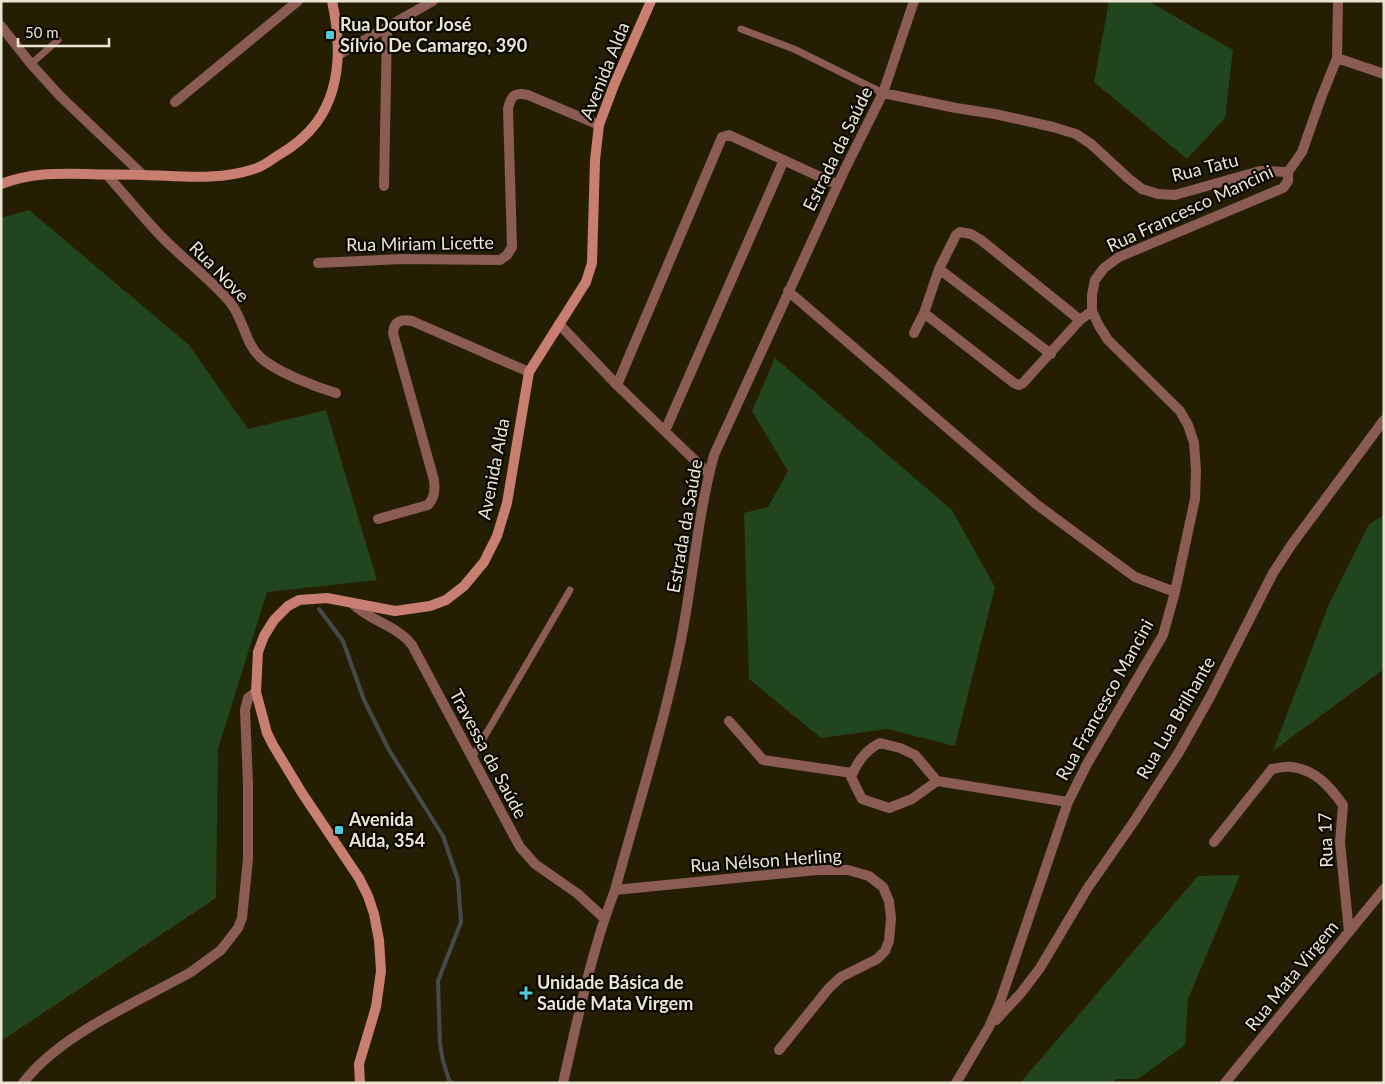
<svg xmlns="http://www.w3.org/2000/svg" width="1385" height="1084" font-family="Lato,sans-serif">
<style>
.green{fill:#21451c}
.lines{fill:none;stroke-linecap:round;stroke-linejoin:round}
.stream{stroke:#464a4b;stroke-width:4}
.lane{stroke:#8a5c53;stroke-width:7}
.street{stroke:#8a5c53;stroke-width:10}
.secondary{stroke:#c87e70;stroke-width:10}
.poi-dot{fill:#52cbd9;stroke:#0b0801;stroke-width:2}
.labels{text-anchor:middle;stroke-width:4.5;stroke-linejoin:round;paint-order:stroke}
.poi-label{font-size:18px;font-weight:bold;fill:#eae5d5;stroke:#0b0801;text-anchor:start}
.street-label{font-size:18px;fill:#eae5d5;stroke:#0b0801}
</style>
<rect width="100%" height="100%" fill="#251e03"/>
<path class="green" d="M 1109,1 L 1148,1 L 1233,50 L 1225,118 L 1187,159 L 1094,82 Z
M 29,210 L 189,345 L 248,429 L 326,410 L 377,580 L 267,592 L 218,749 L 216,898 L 1,1041 L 1,218 Z
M 775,358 L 952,510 L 995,587 L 955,746 L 887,729 L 821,738 L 749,679 L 744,513 L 768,507 L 788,471 L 752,411 Z
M 1384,515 L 1384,669 L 1273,751 L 1329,604 L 1369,524 Z
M 1240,875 L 1188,999 L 1185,1045 L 1138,1079 L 1116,1079 L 1113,1083 L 1020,1083 L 1198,876 Z"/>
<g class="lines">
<path class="stream" d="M 319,609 L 343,641 L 364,700 L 389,750 L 443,836 L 458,880 L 461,922 L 438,981 L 440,1044 L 443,1061 L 449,1080 L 452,1083"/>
<path class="lane" d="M 741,29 L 794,49 L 883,93
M 31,64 L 58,40
M 472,758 L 570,590"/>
<path class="street" d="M 1,26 L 31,64 L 60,96 L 143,175
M 338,55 L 433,1
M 1337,58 L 1384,74
M 883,93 L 956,108 L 995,114 L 1053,127 L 1076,134 L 1091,144 L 1129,179 L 1142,189 L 1158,194 L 1175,195 L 1260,171 L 1288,172 L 1302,152 L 1321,98 L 1337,58 L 1338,1
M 175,102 L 298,1
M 107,175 C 125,195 142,216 160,235 C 182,258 208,277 229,301 C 244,318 244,342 260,357 C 276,372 316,387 336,393
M 384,186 L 387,28
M 318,263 L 402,259 L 500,260 L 507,255 L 512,247 L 508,109 C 511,95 515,92 528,95 L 599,125
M 939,269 L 1051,354
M 788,291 L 1036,504 L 1135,577 L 1175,592
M 924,313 L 1014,383 L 1019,385 L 1023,383 L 1080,320 L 1092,311
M 559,324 L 617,385 L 709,474
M 914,333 L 924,313 L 939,269 L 956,235 L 960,232 L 971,234 L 981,240 L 1080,320
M 617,385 L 722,137 L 729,135 L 838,185
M 665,431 L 784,160
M 378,519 L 428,505 C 435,497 435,490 434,480 L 393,333 C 394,321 401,319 412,321 L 529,372
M 352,603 C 369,621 397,625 412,645 L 520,847 L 535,864 L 578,894 L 604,918
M 729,721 L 763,760 L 852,773
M 937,781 L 912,799 L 889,808 L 862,799 L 851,777 C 857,762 865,750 880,743 L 900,748 L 915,755 L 937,781 L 1068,802
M 1214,842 L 1272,769 C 1278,768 1286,766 1292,767 C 1316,770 1330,787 1343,805 L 1340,842 L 1349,932
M 615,890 L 817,870 L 848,870 L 869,876 L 883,887 L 889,901 L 891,918 L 889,941 L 885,951 L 877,959 L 841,977 L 829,988 L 779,1050
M 996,1020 L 1021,993 L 1040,968 L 1087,889 L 1135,820 L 1179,752 L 1210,697 L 1273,573 L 1292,544 L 1384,420
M 23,1083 C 60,1034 138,1002 191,972 L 221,950 L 238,928 L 242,918 L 248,859 L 248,784 L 245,710 L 248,698 L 256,692
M 563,1083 C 578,1018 591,952 615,890 C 637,809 663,728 680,645 C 693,582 697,517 714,455 L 845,169 L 883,93 L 914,1
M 956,1083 L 989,1027 L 1000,1002 L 1068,802 L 1087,764 L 1163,635 L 1175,592 L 1195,499 L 1196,470 L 1194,443 L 1188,425 L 1180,411 L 1108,340 L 1099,326 L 1092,311 L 1092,295 L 1095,280 L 1104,268 L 1119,257 L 1283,188 L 1288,181 L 1288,172
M 1225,1083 L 1384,889"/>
<path class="secondary" d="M 1,184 C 30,173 57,173 87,174 C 106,175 125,174 144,175 C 181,176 218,181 254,169 C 262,167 270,161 277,156 C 293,147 306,137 317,122 C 342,87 341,42 332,1
M 360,1083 L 359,1064 L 376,1007 L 381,971 L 379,940 L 374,914 L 368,896 L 359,878 L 302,793 L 273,745 L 267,733 L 256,692 L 258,652 L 264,636 L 274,620 L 288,606 L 299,600 L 327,598 L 395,611 L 430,606 L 446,600 L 464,586 L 484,562 L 497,536 L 507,503 L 529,372 L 586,282 L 592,263 L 595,160 L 599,125 L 614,85 L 651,1"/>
</g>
<g class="poi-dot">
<rect x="325" y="30" width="10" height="10" rx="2.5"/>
<rect x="334" y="825" width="10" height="10" rx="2.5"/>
<path d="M523.5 985.5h5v5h5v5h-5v5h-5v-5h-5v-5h5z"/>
</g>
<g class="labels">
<g class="poi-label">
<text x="340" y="31">Rua Doutor José<tspan x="340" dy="21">Sílvio De Camargo, 390</tspan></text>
<text x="349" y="826">Avenida<tspan x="349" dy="21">Alda, 354</tspan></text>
<text x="537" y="989">Unidade Básica de<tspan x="537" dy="21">Saúde Mata Virgem</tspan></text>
</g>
<g class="street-label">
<text transform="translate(605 71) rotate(-68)" y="6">Avenida Alda</text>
<text transform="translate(838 149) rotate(-64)" y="6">Estrada da Saúde</text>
<text transform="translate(1205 168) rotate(-14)" y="6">Rua Tatu</text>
<text transform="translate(1190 209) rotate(-25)" y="6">Rua Francesco Mancini</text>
<text transform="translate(420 244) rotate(-1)" y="6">Rua Miriam Licette</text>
<text transform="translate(219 272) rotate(46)" y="6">Rua Nove</text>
<text transform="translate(494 469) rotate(-79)" y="6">Avenida Alda</text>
<text transform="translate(685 526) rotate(-80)" y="6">Estrada da Saúde</text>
<text transform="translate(1105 700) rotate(-61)" y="6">Rua Francesco Mancini</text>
<text transform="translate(1176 718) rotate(-60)" y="6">Rua Lua Brilhante</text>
<text transform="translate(488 754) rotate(62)" y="6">Travessa da Saúde</text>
<text transform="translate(1326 840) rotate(-92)" y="6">Rua 17</text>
<text transform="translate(766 861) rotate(-4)" y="6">Rua Nélson Herling</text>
<text transform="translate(1292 976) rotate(-51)" y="6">Rua Mata Virgem</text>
</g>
</g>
<rect width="1385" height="1084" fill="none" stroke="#eae5d5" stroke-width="5"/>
<path d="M18 38v8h91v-8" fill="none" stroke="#eae5d5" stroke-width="2.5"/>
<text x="25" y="38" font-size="15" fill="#eae5d5" stroke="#0b0801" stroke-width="4" paint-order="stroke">50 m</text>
</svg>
